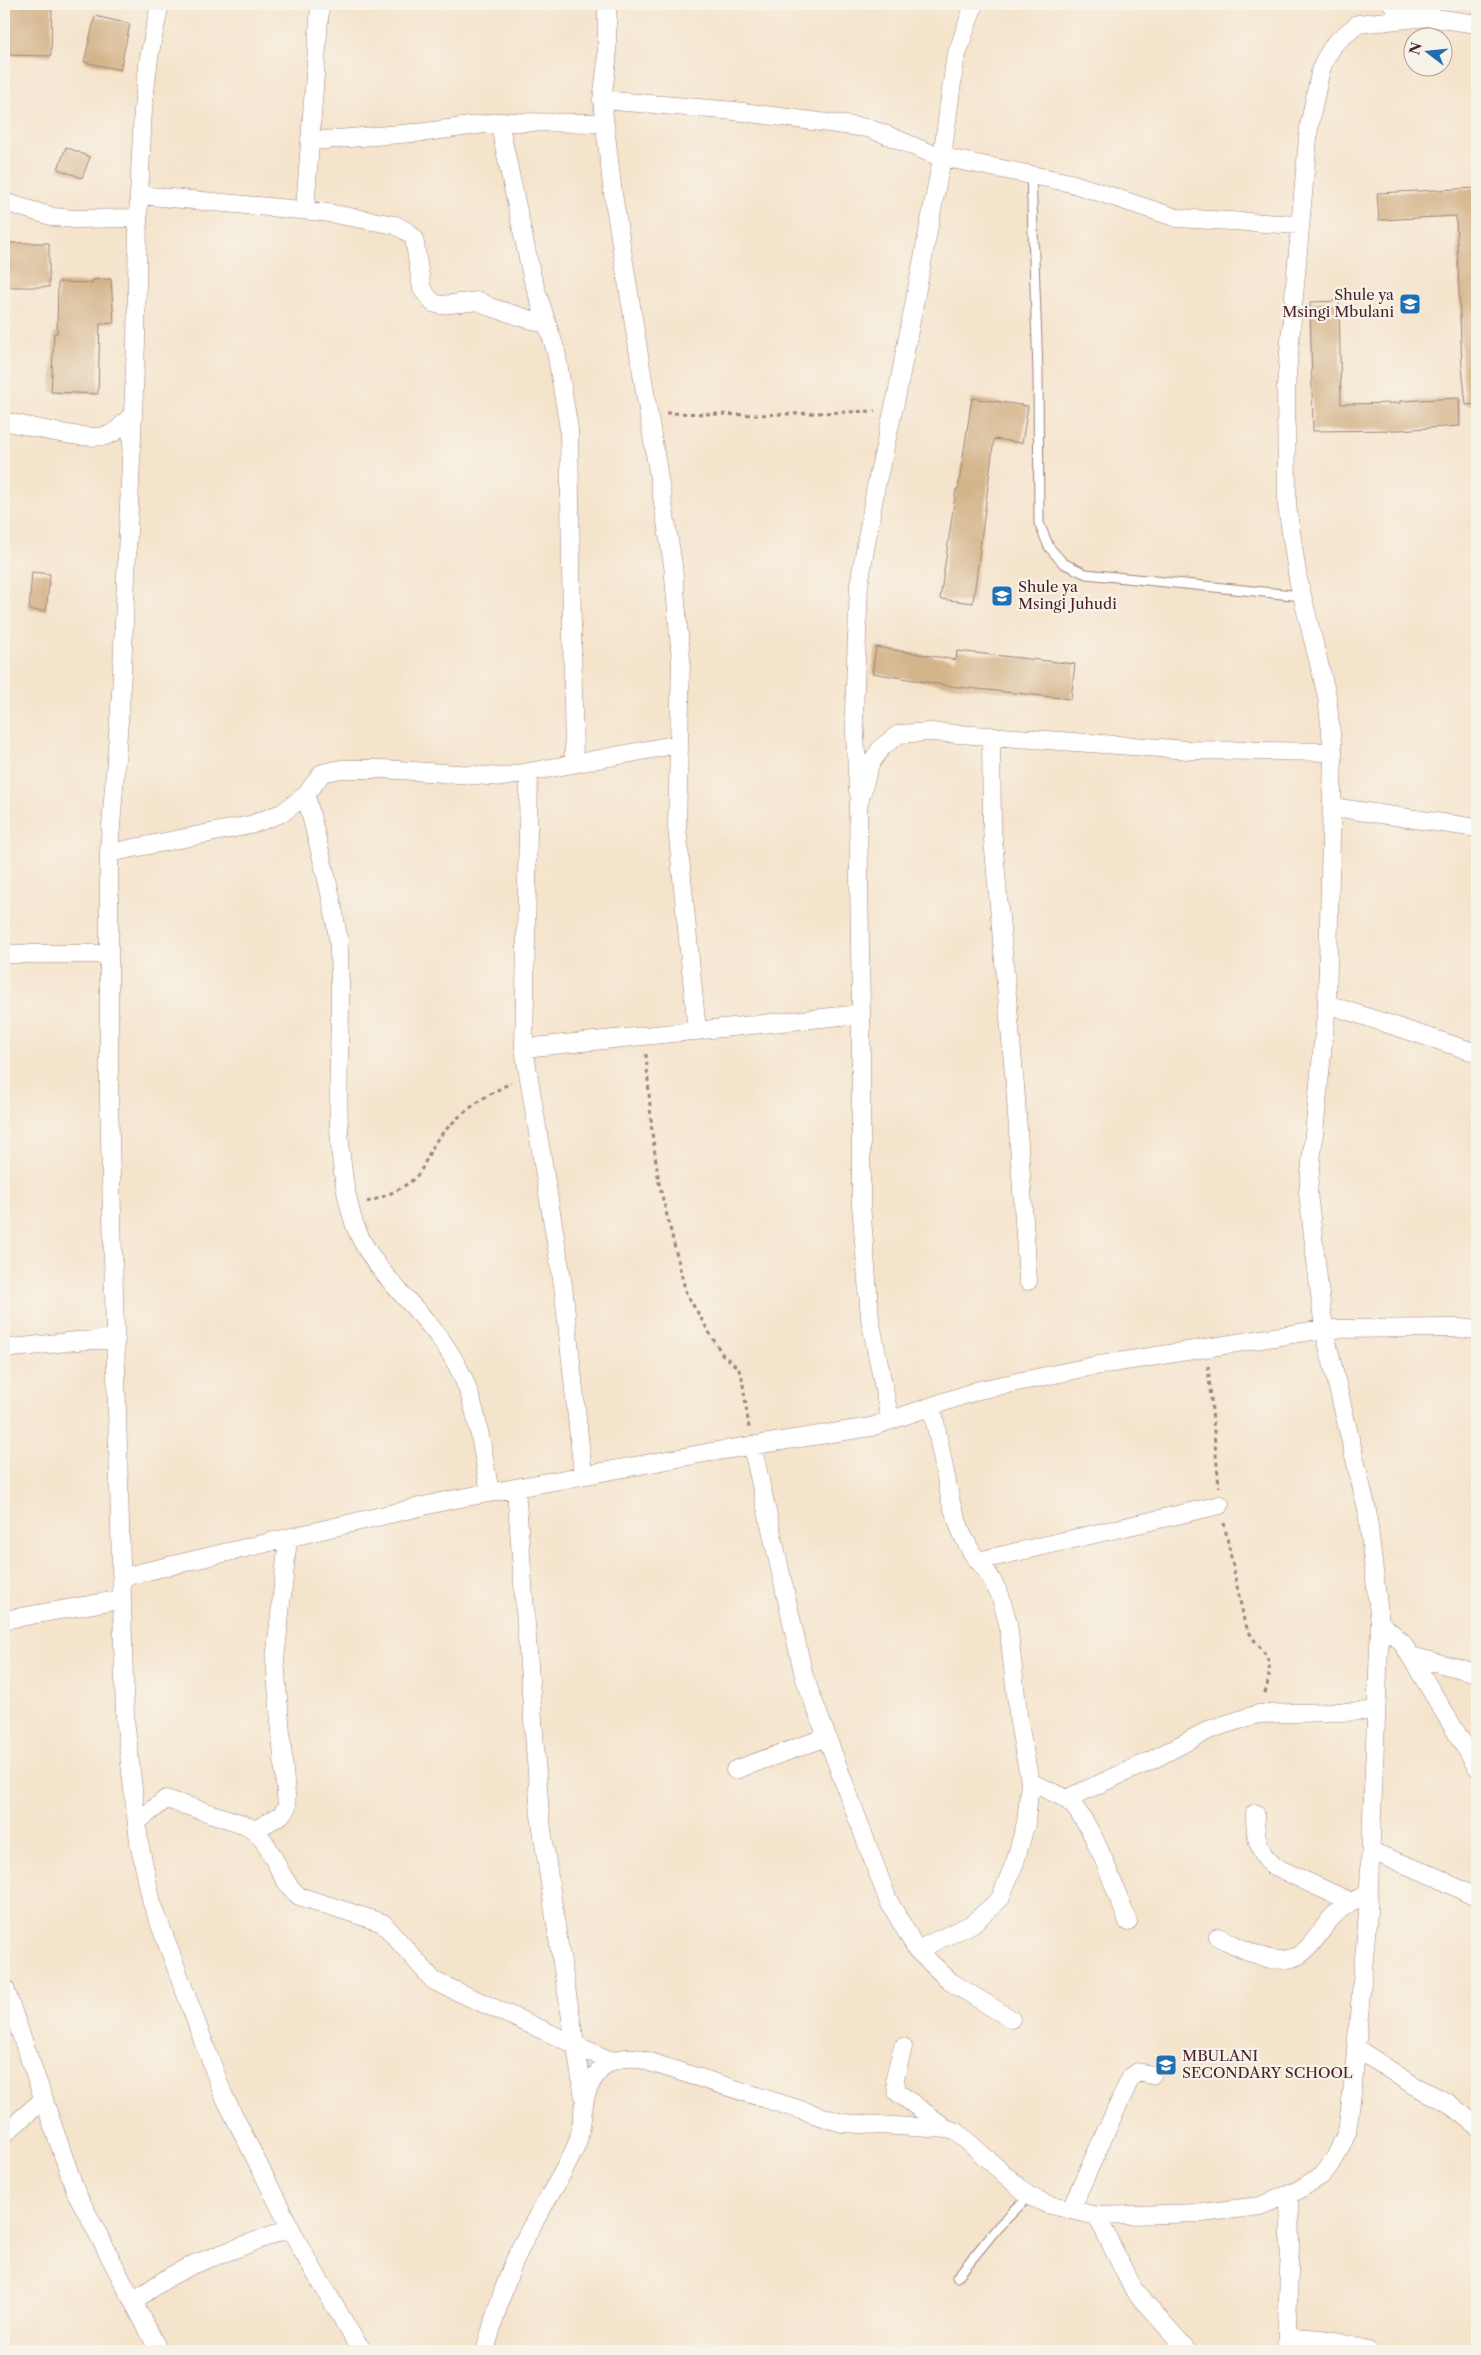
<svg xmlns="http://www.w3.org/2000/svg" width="1481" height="2355" font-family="'Libre Caslon Text',serif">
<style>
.building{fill:#d4b48a}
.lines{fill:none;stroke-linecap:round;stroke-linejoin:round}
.service-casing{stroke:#a0827c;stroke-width:11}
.minor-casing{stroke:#a0827c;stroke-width:19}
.path{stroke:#a0827c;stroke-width:3;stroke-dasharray:4 4;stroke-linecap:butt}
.service{stroke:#fff;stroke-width:9}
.minor{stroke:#fff;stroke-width:18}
.labels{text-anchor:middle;stroke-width:4.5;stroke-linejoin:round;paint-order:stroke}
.poi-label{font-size:15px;fill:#4a1f2b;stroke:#f7f3e8;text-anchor:start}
</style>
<rect width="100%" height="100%" fill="#f7f3e8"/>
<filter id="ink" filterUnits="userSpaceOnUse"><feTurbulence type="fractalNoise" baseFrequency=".02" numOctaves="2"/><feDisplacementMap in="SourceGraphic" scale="10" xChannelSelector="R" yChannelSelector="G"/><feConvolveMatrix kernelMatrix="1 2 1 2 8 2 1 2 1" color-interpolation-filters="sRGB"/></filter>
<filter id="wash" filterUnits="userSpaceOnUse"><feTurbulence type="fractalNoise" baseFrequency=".0096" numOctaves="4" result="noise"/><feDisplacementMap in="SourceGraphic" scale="20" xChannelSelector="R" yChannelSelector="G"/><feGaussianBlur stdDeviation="1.12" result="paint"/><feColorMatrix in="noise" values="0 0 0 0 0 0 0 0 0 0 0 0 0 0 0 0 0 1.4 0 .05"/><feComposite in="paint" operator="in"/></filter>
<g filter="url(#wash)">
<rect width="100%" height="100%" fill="#f5e4cc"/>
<g id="blocks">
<path class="building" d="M 4,4 L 52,4 L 51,56 L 4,55 Z
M 95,16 L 130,24 L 120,70 L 84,62 Z
M 66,147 L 90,157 L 82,178 L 58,169 Z
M 1477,188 L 1477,404 L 1466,405 L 1462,367 L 1456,216 L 1379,220 L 1377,193 Z
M 4,243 L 49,243 L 49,287 L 4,287 Z
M 111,279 L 114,323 L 100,324 L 98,394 L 51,392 L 54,333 L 57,333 L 58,282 L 92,283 L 92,280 Z
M 1339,301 L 1341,404 L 1400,403 L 1400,401 L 1459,398 L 1460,426 L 1398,430 L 1313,431 L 1310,302 Z
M 972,398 L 1028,406 L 1022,443 L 994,439 L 973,603 L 940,599 L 956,489 L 958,489 Z
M 32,572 L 50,574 L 46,611 L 29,610 Z
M 876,647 L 956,660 L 957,651 L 1075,664 L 1071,699 L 949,686 L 872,673 Z"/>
</g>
</g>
<g filter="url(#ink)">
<use href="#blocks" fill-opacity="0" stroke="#a0827c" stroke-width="1"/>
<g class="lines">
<g class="service-casing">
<path id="service" d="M 1031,174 L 1038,372 L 1039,523 L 1049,547 L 1063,563 L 1086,574 L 1302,596
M 957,2277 L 998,2227 L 1029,2196"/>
</g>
<g class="minor-casing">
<path id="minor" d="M 160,4 L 149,57 L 143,109 L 138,218 L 136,343 L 121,694 L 109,853 L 109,1100 L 125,1719 L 139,1842 L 152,1903 L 223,2094 L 301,2249 L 356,2342 L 364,2351
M 607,4 L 607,62 L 602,100 L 613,194 L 673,565 L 681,660 L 677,827 L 697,1031
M 1392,4 L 1421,14
M 602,100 L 735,111 L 867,128 L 887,135 L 937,156 L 1071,183 L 1177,218 L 1299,225
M 499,122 L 532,277 L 556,351 L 569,429 L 574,764
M 311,141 L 426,132 L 499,122 L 604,123
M 139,195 L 322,212 L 395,225 L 406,231 L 414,238 L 422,289 L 433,303 L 441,305 L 479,301 L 490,307 L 548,325
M 4,202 L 54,217 L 74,219 L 138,218
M 305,210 L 320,6 L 318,4
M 4,421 C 26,426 89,442 108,435 C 118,432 125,422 132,415
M 991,736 L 992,828 L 1015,1085 L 1028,1281
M 529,772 L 524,1048 L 563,1285 L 583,1475
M 858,791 L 854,712 L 859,585 L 876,486 L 897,394 L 942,158 L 955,60 L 974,4
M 306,795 C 317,842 332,891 338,939 C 340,953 339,969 340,984 C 341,1059 331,1139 351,1213 C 366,1271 420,1304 450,1353 C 477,1395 481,1444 490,1493
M 1332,807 L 1477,828
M 109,853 L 250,825 L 282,813 L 306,795 L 322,773 L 341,769 L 383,769 L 503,777 L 679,744
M 4,954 L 109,954
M 1327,1004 L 1477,1053
M 524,1048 L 861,1014
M 4,1349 L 76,1341 L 116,1339
M 890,1420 L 870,1318 L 861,1204 L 861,1014 L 858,806 L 870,764 L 882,747 L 899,734 L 930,732 L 1189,750 L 1333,752
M 752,1445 L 804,1676 L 888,1900 L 917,1950 L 951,1982 L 1011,2019
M 516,1488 L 540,1815 L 558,1939 L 584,2097
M 978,1561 L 1220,1505
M 122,1577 L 445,1501 L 711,1452 L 871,1427 L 979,1390 L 1094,1366 L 1324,1329 L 1459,1328 L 1477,1330
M 4,1620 L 122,1599
M 1380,1623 L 1402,1642 L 1477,1767
M 1411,1656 L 1477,1673
M 735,1770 L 827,1737
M 1030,1782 C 1042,1788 1058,1793 1068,1801 C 1094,1823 1115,1890 1128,1922
M 1066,1799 L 1148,1762 L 1211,1729 L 1258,1714 L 1376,1711
M 1255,1813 C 1255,1835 1257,1850 1273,1866 L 1351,1902
M 137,1822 L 166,1799 L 246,1825 C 274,1840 275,1877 299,1896 L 383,1923 L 434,1981 L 611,2061
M 255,1830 L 281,1815 L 287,1807 L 275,1660 L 288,1539
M 1371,1851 L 1436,1877 L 1477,1898
M 1218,1937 C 1235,1945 1253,1955 1271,1959 C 1307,1965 1314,1937 1333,1916 C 1343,1905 1355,1899 1369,1894
M 917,1950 L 972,1924 L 1000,1899 L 1015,1862 L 1026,1823 L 1030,1782 L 1019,1723 L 1008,1623 L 1000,1595 L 986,1570 L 972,1553 L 962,1534 L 951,1503 L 932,1406
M 4,1986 L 76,2192 L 159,2351
M 903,2047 L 895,2078 L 897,2092 L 947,2129
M 1356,2048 L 1413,2085 L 1448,2103 L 1477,2126
M 4,2134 L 44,2099
M 1070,2210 L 1131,2077 L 1138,2072 L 1152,2075
M 1097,2216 L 1133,2289 L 1188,2351
M 133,2301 L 169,2277 L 192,2265 L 290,2228
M 1287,2337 C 1315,2338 1342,2339 1368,2351
M 485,2351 C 495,2316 505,2280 521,2247 C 537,2212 561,2181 576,2146 C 586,2122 578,2098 597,2074 C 607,2060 620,2057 637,2058 L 842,2123 L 948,2129 L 957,2132 L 1029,2196 L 1047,2204 L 1097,2216 L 1202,2213 L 1260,2206 L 1297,2191 L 1322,2175 L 1335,2158 L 1347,2132 L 1353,2085 L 1368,1912 L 1380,1623 L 1367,1510 L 1324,1329 L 1308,1193 L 1327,1004 L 1333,752 L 1327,696 L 1298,579 L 1287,506 L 1286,386 L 1309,127 L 1320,73 L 1325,59 L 1335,43 L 1358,24 L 1428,17 L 1477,24
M 1286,2351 L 1290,2246 L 1289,2194"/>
</g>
<path class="path" d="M 666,413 L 758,415 L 875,411
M 646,1054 L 652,1132 L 659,1183 L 686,1293 L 722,1354 L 738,1368 L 742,1377 L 749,1428
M 367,1202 C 384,1197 409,1187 420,1172 C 427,1160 431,1146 441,1135 C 460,1113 484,1096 511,1083
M 1208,1366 L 1219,1487
M 1224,1523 L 1244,1620 C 1256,1656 1280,1647 1264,1696"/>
<use href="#service" class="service"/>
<use href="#minor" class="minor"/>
</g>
</g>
<defs>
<g id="school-square" transform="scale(1.125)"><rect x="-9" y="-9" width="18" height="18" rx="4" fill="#1f6fb2" stroke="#f7f3e8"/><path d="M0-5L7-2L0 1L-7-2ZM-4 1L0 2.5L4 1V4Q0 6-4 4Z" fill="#fff"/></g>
</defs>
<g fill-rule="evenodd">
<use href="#school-square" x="1410" y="304"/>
<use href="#school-square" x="1002" y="596"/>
<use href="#school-square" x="1166" y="2065"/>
</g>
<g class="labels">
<g class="poi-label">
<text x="1394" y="300" text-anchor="end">Shule ya<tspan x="1394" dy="17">Msingi Mbulani</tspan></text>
<text x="1018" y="592">Shule ya<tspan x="1018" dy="17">Msingi Juhudi</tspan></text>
<text x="1182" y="2061">MBULANI<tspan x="1182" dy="17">SECONDARY SCHOOL</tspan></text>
</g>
</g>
<rect width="1481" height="2355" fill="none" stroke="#f7f3e8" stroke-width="20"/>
<g transform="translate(1428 52) rotate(286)"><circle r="24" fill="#f7f3e8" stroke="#b29e9c"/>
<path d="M0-4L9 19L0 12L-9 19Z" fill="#1f6fb2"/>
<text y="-8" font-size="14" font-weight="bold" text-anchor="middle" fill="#4a1f2b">N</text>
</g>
</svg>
